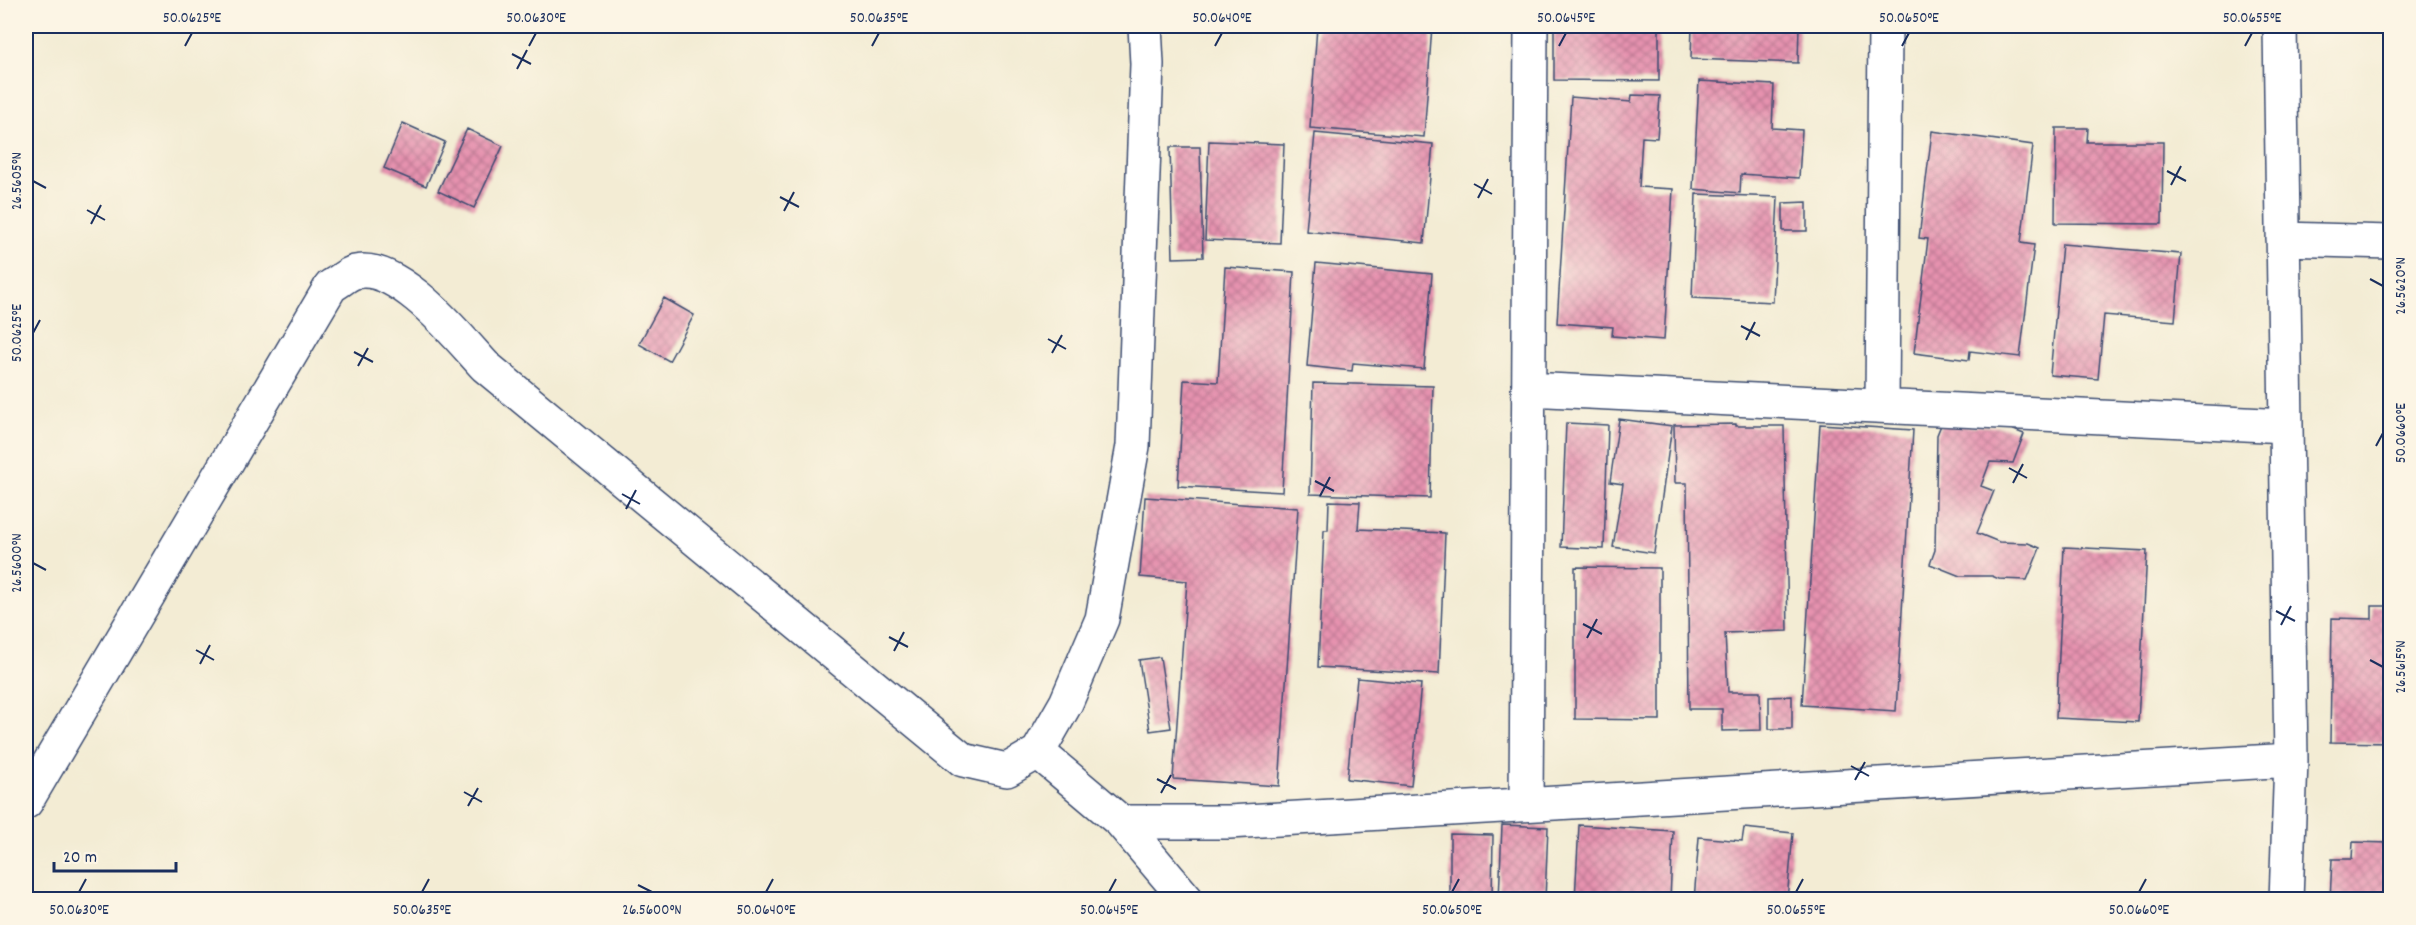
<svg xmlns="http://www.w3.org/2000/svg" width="2416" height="925" font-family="Dekko,sans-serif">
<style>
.building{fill:url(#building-cross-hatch)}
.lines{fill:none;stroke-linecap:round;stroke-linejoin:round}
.street-casing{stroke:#3b4b70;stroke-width:36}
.street{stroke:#fff;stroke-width:33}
.ticks{fill:none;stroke:#1b2f5e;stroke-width:2}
.neatline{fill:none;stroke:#1b2f5e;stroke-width:2}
.ticks-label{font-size:15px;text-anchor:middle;fill:#1b2f5e}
</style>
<defs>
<pattern id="building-cross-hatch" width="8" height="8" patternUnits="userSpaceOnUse" patternTransform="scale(1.5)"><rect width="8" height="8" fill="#e692af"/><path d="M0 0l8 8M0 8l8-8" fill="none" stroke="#ba7892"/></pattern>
</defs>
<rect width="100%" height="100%" fill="#fcf5e5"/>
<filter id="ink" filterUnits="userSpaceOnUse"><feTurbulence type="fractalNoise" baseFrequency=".0167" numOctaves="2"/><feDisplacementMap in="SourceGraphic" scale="12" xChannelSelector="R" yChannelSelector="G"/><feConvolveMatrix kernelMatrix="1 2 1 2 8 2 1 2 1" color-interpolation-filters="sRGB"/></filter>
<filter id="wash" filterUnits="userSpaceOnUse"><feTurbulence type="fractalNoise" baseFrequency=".008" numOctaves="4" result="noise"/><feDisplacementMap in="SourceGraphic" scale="24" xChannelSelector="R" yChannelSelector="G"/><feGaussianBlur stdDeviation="1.35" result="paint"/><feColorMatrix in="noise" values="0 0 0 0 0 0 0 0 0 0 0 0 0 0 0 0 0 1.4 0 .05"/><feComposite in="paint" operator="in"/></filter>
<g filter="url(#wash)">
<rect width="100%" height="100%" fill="#f3ecd4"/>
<g id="blocks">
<path class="building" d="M 1317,26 L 1432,26 L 1424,137 L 1310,128 Z
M 1554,26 L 1659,26 L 1659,81 L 1554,80 Z
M 1692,26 L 1799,26 L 1798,63 L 1691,59 Z
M 1699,81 L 1774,85 L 1772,128 L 1802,130 L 1799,178 L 1741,174 L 1740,193 L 1693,189 Z
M 1632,95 L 1660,96 L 1657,138 L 1642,137 L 1639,187 L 1673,189 L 1664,340 L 1612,336 L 1613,327 L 1557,323 L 1571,97 L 1631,102 Z
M 403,123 L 445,142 L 426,186 L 384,168 Z
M 2056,128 L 2088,128 L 2087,142 L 2163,142 L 2162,224 L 2055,223 Z
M 467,129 L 503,146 L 474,208 L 438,191 Z
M 1932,131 L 2033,145 L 2021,243 L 2034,245 L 2020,357 L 1970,351 L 1969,360 L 1914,353 L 1928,239 L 1919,238 Z
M 1315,133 L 1433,144 L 1424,243 L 1306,231 Z
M 1209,141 L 1284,144 L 1280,243 L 1205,240 Z
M 1170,147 L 1200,147 L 1203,257 L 1173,258 Z
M 1696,194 L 1778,197 L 1773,302 L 1692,298 Z
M 1807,202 L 1807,231 L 1783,231 L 1783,203 Z
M 2062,244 L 2181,254 L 2175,321 L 2104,315 L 2098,379 L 2050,375 Z
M 1316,263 L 1432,274 L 1424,369 L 1353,363 L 1352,371 L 1307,366 Z
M 1225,267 L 1294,272 L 1282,492 L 1178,486 L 1184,380 L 1218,382 Z
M 664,298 L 694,315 L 669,361 L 639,344 Z
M 1313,383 L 1433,386 L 1430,498 L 1310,494 Z
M 1619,419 L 1672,426 L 1654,553 L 1613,547 L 1623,484 L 1610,482 Z
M 1566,423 L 1608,425 L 1604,549 L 1561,547 Z
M 1736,424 L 1736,426 L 1784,426 L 1788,631 L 1725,633 L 1728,692 L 1760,692 L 1761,730 L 1722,731 L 1722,709 L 1689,709 L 1687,483 L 1675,483 L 1674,425 Z
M 1820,424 L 1913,430 L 1896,711 L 1802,705 Z
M 1941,425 L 2006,427 L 2024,434 L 2013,463 L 1990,462 L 1981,486 L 1994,491 L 1977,533 L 1999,542 L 2028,543 L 2040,548 L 2027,580 L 1999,579 L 1992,576 L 1960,576 L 1930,564 L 1935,550 L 1937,435 Z
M 1145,497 L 1298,508 L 1279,786 L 1173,779 L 1187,581 L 1140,577 Z
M 1329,501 L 1360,502 L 1358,529 L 1445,533 L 1439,674 L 1318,667 L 1324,530 L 1328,530 Z
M 2064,547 L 2147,551 L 2138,722 L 2056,718 Z
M 1575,567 L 1660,568 L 1660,720 L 1575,719 Z
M 2372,606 L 2390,606 L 2390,743 L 2330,742 L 2332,618 L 2372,619 Z
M 1160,657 L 1171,728 L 1150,731 L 1139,660 Z
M 1357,678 L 1421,684 L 1411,786 L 1347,779 Z
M 1792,696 L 1792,729 L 1769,729 L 1769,697 Z
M 1502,825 L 1548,827 L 1545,900 L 1499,900 Z
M 1579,825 L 1673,831 L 1670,900 L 1575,900 Z
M 1744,828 L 1793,833 L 1787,900 L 1694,900 L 1699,837 L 1742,841 Z
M 1450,834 L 1493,835 L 1492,900 L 1450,900 Z
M 2353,842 L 2390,843 L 2390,900 L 2330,900 L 2332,859 L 2352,859 Z"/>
</g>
</g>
<g filter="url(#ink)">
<use href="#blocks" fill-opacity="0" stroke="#3b4b70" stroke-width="1.5"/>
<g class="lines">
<g class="street-casing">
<path id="street" d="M 2280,26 L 2291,760 L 2286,900
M 2283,239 L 2390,242
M 1528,389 L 2286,426
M 1882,406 L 1885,26
M 1038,752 L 1121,822 L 1229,822 L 2291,760
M 26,802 L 331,286 C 339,282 347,274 355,272 C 398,261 459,338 485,366 L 963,760 L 1007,770 L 1038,752 L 1066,703 L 1102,619 L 1133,446 L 1147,64 L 1145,26
M 1526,804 L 1531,26
M 1121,822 L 1187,900"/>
</g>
<use href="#street" class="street"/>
</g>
</g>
<path class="ticks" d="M 185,46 L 192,33M 529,46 L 536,33M 872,46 L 879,33M 1215,46 L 1222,33M 1559,46 L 1566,33M 1902,46 L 1909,33M 2245,46 L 2252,33M 512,54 L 531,64M 517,69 L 527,50M 2167,171 L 2186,181M 33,181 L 46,188M 1474,184 L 1492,194M 2171,185 L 2181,166M 780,197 L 799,207M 1478,198 L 1488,179M 87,210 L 105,220M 784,211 L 794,192M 91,224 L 101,205M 2370,279 L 2383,286M 1741,326 L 1760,336M 33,333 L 40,320M 1048,339 L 1066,349M 1746,340 L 1755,322M 354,352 L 373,362M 1052,353 L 1062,335M 358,366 L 368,348M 2376,446 L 2383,433M 2009,468 L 2027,478M 1315,481 L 1334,491M 2013,483 L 2023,464M 622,494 L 640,504M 1320,496 L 1330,477M 626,509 L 636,490M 33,563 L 46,570M 2276,611 L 2295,621M 1583,624 L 1602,634M 2281,625 L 2291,606M 889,637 L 908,647M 1587,638 L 1597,619M 196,650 L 214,660M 894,651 L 904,632M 2370,660 L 2383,667M 200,664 L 210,645M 1851,766 L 1869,776M 1157,779 L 1176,789M 1855,780 L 1865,762M 464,792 L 482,802M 1161,793 L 1171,775M 468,806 L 478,788M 638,885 L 652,892M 79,892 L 86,879M 422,892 L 429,879M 766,892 L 773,879M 1109,892 L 1116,879M 1452,892 L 1459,879M 1796,892 L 1803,879M 2139,892 L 2146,879"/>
<rect width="2416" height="925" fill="none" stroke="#fcf5e5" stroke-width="66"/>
<path d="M54 862v9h122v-9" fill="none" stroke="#1b2f5e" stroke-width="3"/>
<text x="63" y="862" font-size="18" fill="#1b2f5e" stroke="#fcf5e5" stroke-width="4.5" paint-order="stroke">20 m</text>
<rect x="33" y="33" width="2350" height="859" class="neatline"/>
<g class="ticks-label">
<text x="192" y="22">50.0625°E</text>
<text x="536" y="22">50.0630°E</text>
<text x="879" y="22">50.0635°E</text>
<text x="1222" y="22">50.0640°E</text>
<text x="1566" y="22">50.0645°E</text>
<text x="1909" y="22">50.0650°E</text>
<text x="2252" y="22">50.0655°E</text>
<text transform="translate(16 181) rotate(-90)" y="5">26.5605°N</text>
<text transform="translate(2400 286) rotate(-90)" y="5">26.5620°N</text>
<text transform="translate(16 333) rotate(-90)" y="5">50.0625°E</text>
<text transform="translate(2400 433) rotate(-90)" y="5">50.0660°E</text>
<text transform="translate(16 563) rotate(-90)" y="5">26.5600°N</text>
<text transform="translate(2400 667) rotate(-90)" y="5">26.5615°N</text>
<text x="79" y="914">50.0630°E</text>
<text x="422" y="914">50.0635°E</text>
<text x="652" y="914">26.5600°N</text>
<text x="766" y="914">50.0640°E</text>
<text x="1109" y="914">50.0645°E</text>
<text x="1452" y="914">50.0650°E</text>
<text x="1796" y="914">50.0655°E</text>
<text x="2139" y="914">50.0660°E</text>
</g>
</svg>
